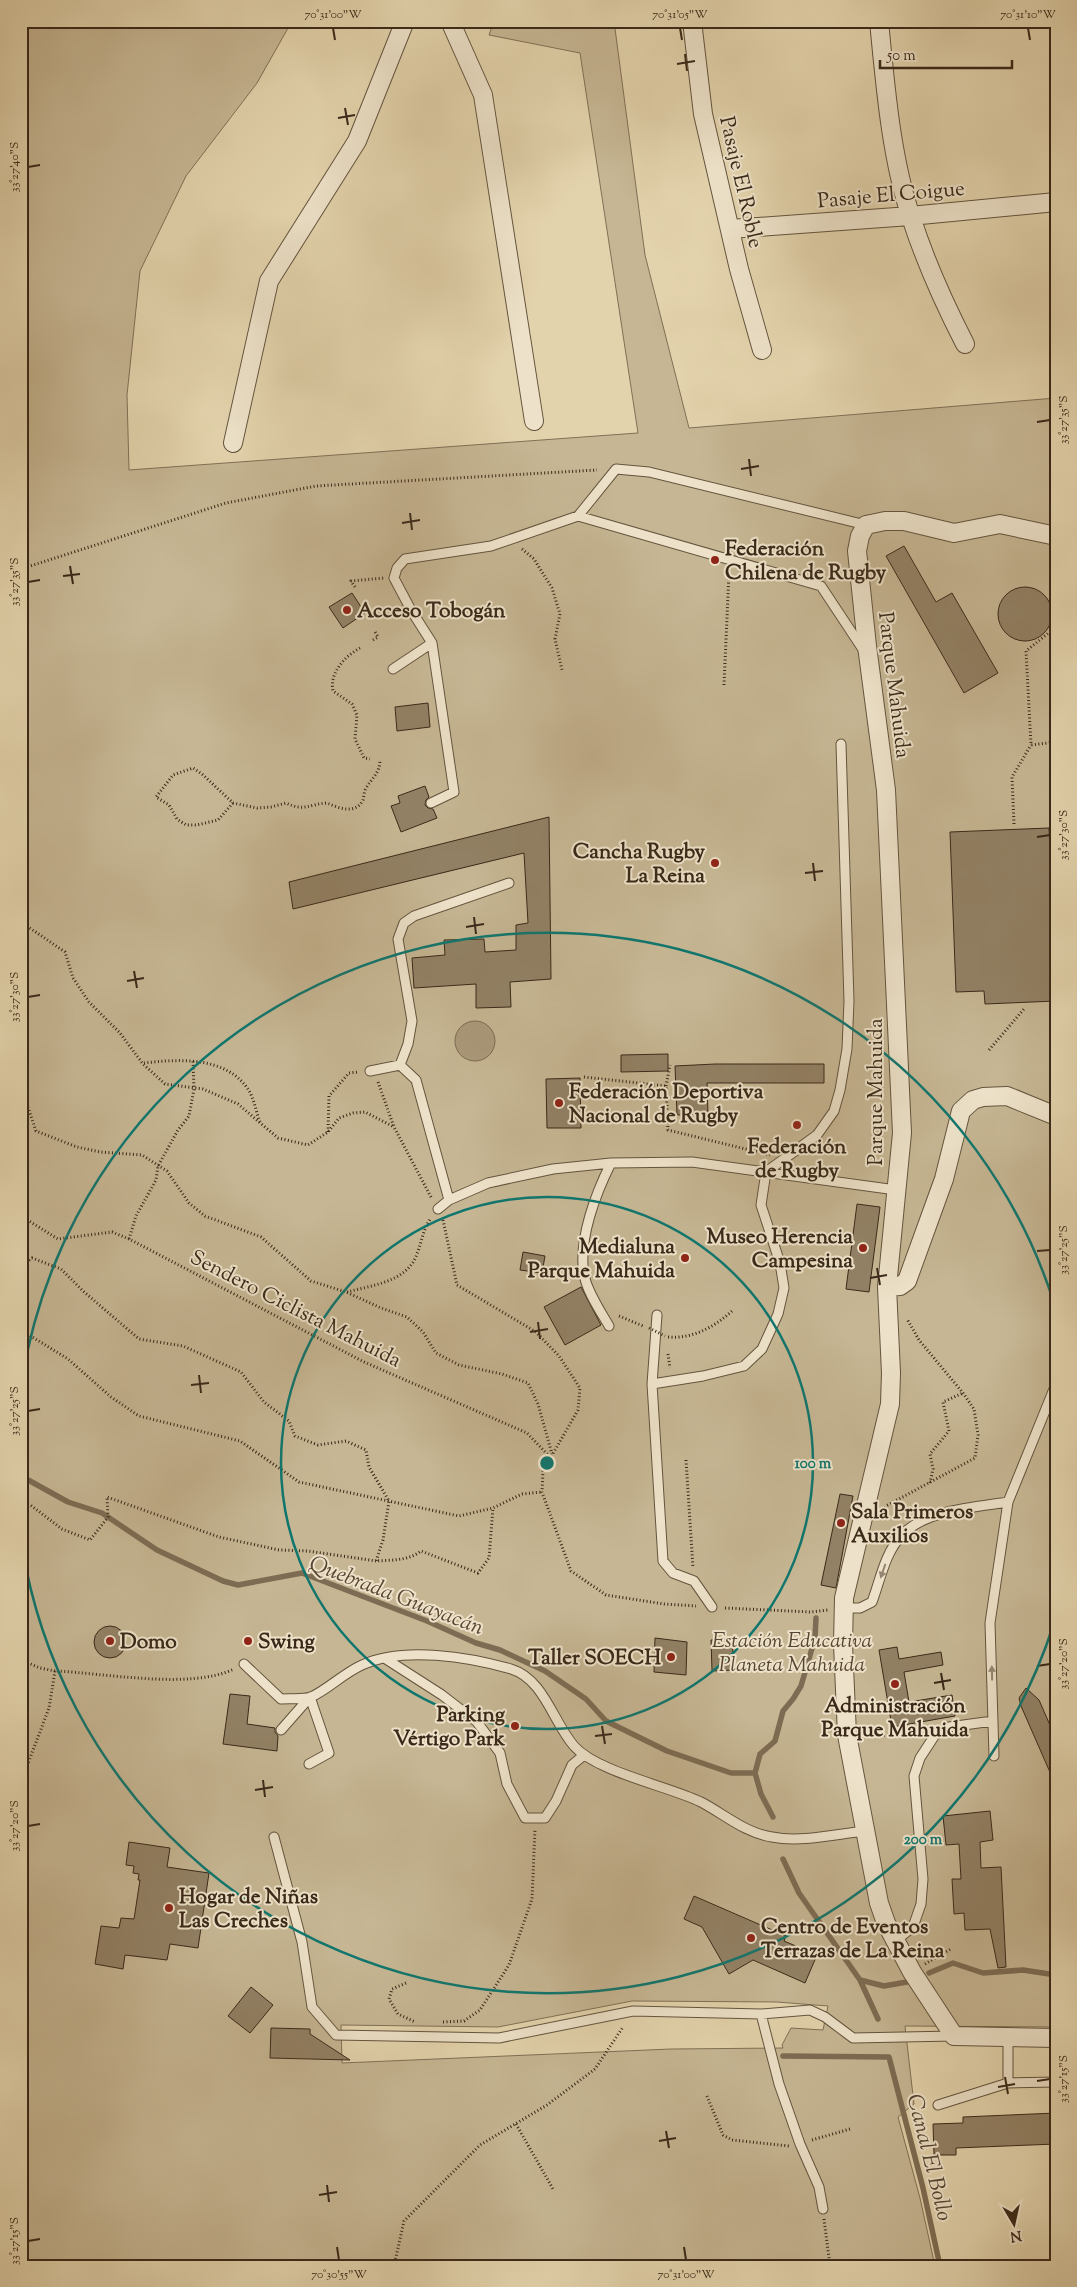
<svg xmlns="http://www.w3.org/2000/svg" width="1077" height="2287" font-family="'Sorts Mill Goudy',serif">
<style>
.green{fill:#c6b693;stroke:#807056;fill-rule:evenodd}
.water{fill:#aa997a;stroke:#7d6c53}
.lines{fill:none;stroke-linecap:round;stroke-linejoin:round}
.stream{stroke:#7d6c53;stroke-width:5.5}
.building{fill:#928165;stroke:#3a2919}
.lane-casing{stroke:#64543e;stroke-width:11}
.street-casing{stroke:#64543e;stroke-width:20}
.path{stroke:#3a2919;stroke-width:3;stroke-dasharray:1 2.5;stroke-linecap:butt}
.lane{stroke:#ede2c9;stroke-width:9}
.street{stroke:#ede2c9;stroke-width:18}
.path-bridge{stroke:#3a2919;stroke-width:3;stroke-dasharray:1 2.5;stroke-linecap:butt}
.oneway{fill:#948671}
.ticks{fill:none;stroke:#3a2919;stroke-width:2}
.ring{fill:none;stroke:#0f766e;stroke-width:2.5}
.poi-dot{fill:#8f2418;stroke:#ede2c9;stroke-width:2}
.labels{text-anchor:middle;stroke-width:4;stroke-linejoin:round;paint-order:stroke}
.street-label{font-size:21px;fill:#3a2919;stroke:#ede2c9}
.poi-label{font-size:21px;font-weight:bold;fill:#3a2919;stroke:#ede2c9;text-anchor:start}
.park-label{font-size:21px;font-style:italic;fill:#564531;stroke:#ede2c9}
.water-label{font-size:22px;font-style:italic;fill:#564531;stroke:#ede2c9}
.centre{fill:#0f766e;stroke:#ede2c9;stroke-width:2.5}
.ring-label{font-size:15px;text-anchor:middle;font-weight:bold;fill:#0f766e;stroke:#ede2c9;stroke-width:4;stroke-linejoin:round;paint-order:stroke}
.neatline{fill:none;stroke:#3a2919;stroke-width:2}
.ticks-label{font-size:12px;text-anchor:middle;fill:#3a2919}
</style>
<rect width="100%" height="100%" fill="#e3d3ac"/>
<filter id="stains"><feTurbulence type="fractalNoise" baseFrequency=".004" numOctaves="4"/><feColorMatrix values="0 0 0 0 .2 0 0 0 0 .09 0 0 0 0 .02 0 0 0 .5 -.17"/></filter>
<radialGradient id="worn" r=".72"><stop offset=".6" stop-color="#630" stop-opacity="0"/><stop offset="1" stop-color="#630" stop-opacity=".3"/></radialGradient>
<path class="green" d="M 21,21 L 292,21 L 257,83 L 186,176 L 140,271 L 127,395 L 129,470 L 638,433 L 580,53 L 489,35 L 494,21 L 614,21 L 645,255 L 689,428 L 1056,398 L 1056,2027 L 905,2026 L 914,2104 L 898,2117 L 920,2198 L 935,2266 L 21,2266 ZM 632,2001 L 777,2002 L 828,2006 L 823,2030 L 791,2028 L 782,2045 L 783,2048 L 671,2049 L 342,2063 L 341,2025 L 498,2027 Z"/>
<path class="water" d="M455 1041a20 20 0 1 1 40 0a20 20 0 1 1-40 0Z"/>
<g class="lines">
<path class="stream" d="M 21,1476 L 68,1502 L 102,1513 L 157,1550 L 223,1581 L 238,1585 L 302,1573 L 427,1621 L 476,1643 L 500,1650 L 545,1671 L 586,1699 L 606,1721 L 667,1751 L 731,1773 L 755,1773
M 773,1817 L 761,1794 L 755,1773 L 760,1754 L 775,1741 L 783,1711 L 793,1699 L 801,1686 L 815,1638 L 816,1618
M 783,1859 L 799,1893 L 860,1980 L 878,2019
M 929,1973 L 953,1963 L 983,1973 L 1023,1970 L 1056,1975
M 860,1980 L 884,1986 L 907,1982
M 783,2056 L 889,2057 L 923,2188 L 940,2266"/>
</g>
<path class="building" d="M 904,546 L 936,602 L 952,593 L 998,673 L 964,693 L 886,556 Z
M998 614a27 27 0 1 1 54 0a27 27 0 1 1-54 0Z
M 352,593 L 365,613 L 343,628 L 329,607 Z
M 428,703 L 430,727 L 397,731 L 395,707 Z
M 425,786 L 429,797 L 426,800 L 425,805 L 428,808 L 433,809 L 437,818 L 401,832 L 391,806 L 400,803 L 398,796 Z
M 549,817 L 551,979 L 510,982 L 511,1007 L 476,1008 L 476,984 L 414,988 L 412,958 L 445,955 L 444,940 L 484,939 L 485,952 L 516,950 L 516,925 L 528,923 L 524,853 L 293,909 L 289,882 Z
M 1049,828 L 1056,1001 L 985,1004 L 984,991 L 956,992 L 950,832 Z
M 668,1054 L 668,1071 L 621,1072 L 621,1055 Z
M 715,1064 L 824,1064 L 824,1083 L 707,1083 L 708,1114 L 677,1115 L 675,1066 Z
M 580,1078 L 581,1128 L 547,1128 L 546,1079 Z
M 857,1204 L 880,1207 L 869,1292 L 846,1289 Z
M 523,1252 L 545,1256 L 542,1273 L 520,1270 Z
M 581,1287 L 601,1325 L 565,1345 L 544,1307 Z
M 840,1494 L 853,1496 L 836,1588 L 821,1585 Z
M94 1642a16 16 0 1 1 32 0a16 16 0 1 1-32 0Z
M 655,1638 L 687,1642 L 686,1675 L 654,1672 Z
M 732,1639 L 734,1670 L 712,1671 L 711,1640 Z
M 897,1647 L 899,1659 L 941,1652 L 943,1665 L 904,1672 L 909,1702 L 952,1695 L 955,1716 L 892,1727 L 879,1650 Z
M 1026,1688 L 1039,1700 L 1056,1739 L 1056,1786 L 1021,1706 L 1019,1698 Z
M 230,1694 L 250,1696 L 247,1724 L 275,1728 L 275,1732 L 278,1736 L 277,1751 L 223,1744 Z
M 990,1811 L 993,1840 L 980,1842 L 981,1868 L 1001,1867 L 1006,1967 L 998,1968 L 990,1929 L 965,1930 L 964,1913 L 954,1914 L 952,1879 L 961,1879 L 959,1844 L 946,1845 L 943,1816 Z
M 129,1842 L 170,1848 L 167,1867 L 209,1873 L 198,1948 L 170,1944 L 167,1960 L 125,1955 L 123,1969 L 95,1964 L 101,1926 L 119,1928 L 121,1918 L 134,1919 L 140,1880 L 138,1880 L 139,1874 L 133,1873 L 134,1866 L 126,1865 Z
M 694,1896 L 786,1936 L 784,1941 L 817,1955 L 805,1983 L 753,1960 L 729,1974 L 702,1927 L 684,1919 Z
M 251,1987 L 273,2005 L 250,2033 L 228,2016 Z
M 271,2028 L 310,2029 L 310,2034 L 350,2060 L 270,2058 Z
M 1056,2113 L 1056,2144 L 956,2148 L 956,2155 L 934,2155 L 933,2124 L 963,2123 L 963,2117 Z"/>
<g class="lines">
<g class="lane-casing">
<path id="lane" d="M 578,516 L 821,586 L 864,651
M 393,669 L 432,643 L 411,610 L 394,578 L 397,568 L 405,559 L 491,546 L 578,516 L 616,469 L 649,472 L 866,525
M 431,803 L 454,792 L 432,643
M 400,1065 L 408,1044 L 412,1021 L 398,939 L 404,923 L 414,916 L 509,883
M 370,1071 L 400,1065 L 416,1080 L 449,1200
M 438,1209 L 449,1200 L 488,1183 L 553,1169 L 611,1163 L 692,1162 L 896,1190
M 657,1315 L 652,1384 L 663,1561 L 673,1573 L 694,1581 L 712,1607
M 609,1326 C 601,1312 586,1290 584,1274 C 578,1239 596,1193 611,1163
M 652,1384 L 703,1376 L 744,1366 L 762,1349 L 778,1314 L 784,1288 L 780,1263 L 761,1205 L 766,1172 L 817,1135 L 834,1111 L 840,1090 L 847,1049 L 849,1001 L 841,744
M 844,1608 L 860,1608 L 872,1602 C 880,1581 885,1552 902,1535 C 925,1510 976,1507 1008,1502
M 386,1659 L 442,1695 L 477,1722 L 500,1753 L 507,1784 L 525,1818 L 545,1818 L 556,1801 L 572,1765 L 584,1755
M 244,1664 L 281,1699 C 290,1698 303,1700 311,1697 C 327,1690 344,1673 362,1665 C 404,1646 469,1657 511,1669 C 544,1679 553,1722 574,1746 C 597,1772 668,1786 701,1802 C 724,1814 745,1833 772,1837 C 801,1843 836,1834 865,1831
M 281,1730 L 310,1697 L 329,1753 L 309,1764
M 994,1756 L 990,1623 L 1008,1502 L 1056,1384
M 274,1837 L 302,1942 L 312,2007 L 336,2035 L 499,2038 L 633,2011 L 761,2014 L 810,2010 L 825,2017 L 853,2038 L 954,2036
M 894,1942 L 913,1927 L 921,1904 L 923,1879 L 914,1776 L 920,1758 L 935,1735 L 949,1727 L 993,1721
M 761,2014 L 779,2084 L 800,2144 L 819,2187 L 823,2209
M 1008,2083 L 1008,2037
M 938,2105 L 1008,2083 L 1056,2082"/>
</g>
<g class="street-casing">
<path id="street" d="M 450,21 L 483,95 L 534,421
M 692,21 L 703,114 L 739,269 L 762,350
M 879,21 C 885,83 891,158 911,217 C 925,261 944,303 965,344
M 730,229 L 910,216 L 1056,202
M 233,443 L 269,281 L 357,141 L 405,21
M 1056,536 L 1000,524 L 954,533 L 904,521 L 885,521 L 866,525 L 860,536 L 857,551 L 867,646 L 886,790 L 902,1133 L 887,1287 L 891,1373 L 890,1404 L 844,1598 L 843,1644 L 847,1735 L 879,1903 L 886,1923 L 912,1972 L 954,2036 L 1056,2038
M 887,1287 L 900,1286 L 907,1281 L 944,1179 L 961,1111 L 973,1100 L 983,1097 L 1007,1096 L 1056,1116"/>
</g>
<path class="path" d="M 522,549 L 534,559 L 552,588 L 560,614 L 555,639 L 562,670
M 21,569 L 226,503 L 316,486 L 597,470
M 355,587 L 351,581 L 384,578
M 1056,627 L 1026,651 L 1031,745 L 1056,742
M 373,640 L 378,637 L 374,630
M 360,648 C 345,656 329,673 333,691 L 352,704 L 357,715 L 355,739 L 364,758 L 370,759
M 724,685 L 729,573
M 233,803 L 218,820 L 197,825 L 186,825 L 177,819 L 169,805 L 156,797 L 173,775 L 193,768 L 202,774 L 233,803 L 257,808 L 271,807 L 286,803 C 305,812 309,804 327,803 C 339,808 355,815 363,800 C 364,796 364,792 366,788 C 372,778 380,773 380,760
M 1014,824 L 1012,777 L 1031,745
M 21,922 L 65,952 L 73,978 L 89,1002 L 120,1033 L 143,1064 L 165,1084 L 203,1089 L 238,1104 L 278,1138 L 308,1145 L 328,1132 L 339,1118 L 353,1113 L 365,1112 L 394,1127
M 989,1050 L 1024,1009
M 144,1063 C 179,1059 225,1056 248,1089 C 254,1098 256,1112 260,1122
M 584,1077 L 666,1086 L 668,1130 L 770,1155
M 378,1082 L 394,1127 L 432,1199
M 666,1086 L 670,1065
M 21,1087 L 36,1131 L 77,1147 L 100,1152 L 142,1155 L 167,1171 L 189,1203 L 205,1216 L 261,1237 L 311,1281 L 346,1292 L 381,1308 L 407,1317 L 423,1332 L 436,1353 L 459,1365 L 502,1374 L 528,1383 L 538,1404 L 552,1454
M 328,1132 L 329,1096 L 349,1073 L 358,1072
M 21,1216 L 58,1239 L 112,1232 L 129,1239 L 364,1362 L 527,1433 L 550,1457
M 443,1220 L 457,1285 L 536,1332 L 559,1356 L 580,1388 L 578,1410 L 543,1471 L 542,1492 L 571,1571 L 606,1595 L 664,1604 L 696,1606
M 129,1239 L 136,1216 L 156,1180 L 158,1166 L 178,1130 L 189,1116 L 194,1089 L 193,1061
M 21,1267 L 32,1258 L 61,1269 L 83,1291 L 139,1339 L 183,1346 L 241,1372 L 264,1402 L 289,1421 L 295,1436 L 318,1445 L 346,1441 L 366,1450 L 369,1467 L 389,1501 L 383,1540 L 376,1561 C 391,1560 408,1561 421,1551 L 478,1573 L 489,1558 L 493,1508
M 347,1292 C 373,1285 407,1282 417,1254 C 422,1241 423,1229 431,1218
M 619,1316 L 643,1326
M 21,1330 L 68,1359 L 111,1397 L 139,1416 L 240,1441 L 299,1482 L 459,1516 L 493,1508 L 522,1494 L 542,1492
M 668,1337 C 693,1339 714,1327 732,1311
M 668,1354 L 670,1368
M 686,1460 L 693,1568
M 930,1483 L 933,1469 L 930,1454 L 949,1431 L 943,1402 L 963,1393
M 21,1503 L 29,1504 L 62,1529 L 90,1540 L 108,1517 L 107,1497 L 219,1537 L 279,1550 L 308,1551 L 376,1561
M 885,1508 L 886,1506 L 975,1458 L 978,1435 L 974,1409 L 963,1393 L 919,1340 L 907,1319
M 725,1608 L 811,1612 L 828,1610
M 21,1660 L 40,1668 L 55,1671 C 105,1673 190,1690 234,1669
M 863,1735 L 920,1735
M 21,1782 L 49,1708 L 55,1671
M 21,1788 L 21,1801
M 925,1964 L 951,1949
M 406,1983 L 392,1989 L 389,1999 L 398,2014 L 415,2022
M 443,2022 L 464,2021 L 480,2010 L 509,1965 L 532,1899 L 535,1829
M 707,2096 L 723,2135 L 732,2140 L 789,2146
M 516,2124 L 553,2189
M 812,2140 L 850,2129
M 824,2219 L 830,2266
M 394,2266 L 404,2221 L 480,2145 L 547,2105 L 595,2069 L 623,2027"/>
<use href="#lane" class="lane"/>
<use href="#street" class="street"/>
<path class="path-bridge" d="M 649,1328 L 665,1336"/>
</g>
<defs><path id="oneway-solid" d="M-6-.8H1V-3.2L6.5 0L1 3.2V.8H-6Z" transform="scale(1.25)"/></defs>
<g class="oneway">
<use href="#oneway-solid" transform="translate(883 1571) rotate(109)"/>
<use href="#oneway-solid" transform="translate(992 1673) rotate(-91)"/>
</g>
<path class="ticks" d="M 333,28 L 335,40M 680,28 L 682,40M 1028,28 L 1030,40M 685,54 L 687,71M 677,64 L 695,61M 345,108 L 348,125M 338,118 L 355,115M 28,167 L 40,165M 1037,422 L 1050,420M 749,459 L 751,476M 741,469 L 759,466M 410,513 L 412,530M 402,523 L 420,520M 70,566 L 73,584M 63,576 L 80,574M 28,582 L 40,580M 1037,837 L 1050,835M 813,863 L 815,881M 805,873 L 823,871M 474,917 L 476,934M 466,927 L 484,924M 134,971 L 137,988M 127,981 L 144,978M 28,997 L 40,995M 1037,1251 L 1050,1250M 877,1268 L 880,1285M 870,1278 L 887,1275M 538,1322 L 540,1339M 530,1332 L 548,1329M 199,1375 L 201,1393M 191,1385 L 209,1383M 28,1411 L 40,1409M 1037,1666 L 1050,1664M 941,1673 L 944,1690M 934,1683 L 951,1680M 602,1726 L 605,1744M 595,1736 L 612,1734M 263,1780 L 265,1797M 255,1790 L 273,1787M 28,1826 L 40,1824M 1005,2077 L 1008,2094M 1037,2081 L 1050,2079M 998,2087 L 1015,2084M 666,2131 L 669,2148M 659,2141 L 676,2138M 327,2185 L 329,2202M 319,2195 L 337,2192M 28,2241 L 40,2239M 337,2247 L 339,2260M 684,2247 L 686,2260"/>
<g class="ring">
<circle cx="547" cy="1463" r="266"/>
<path d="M1054 1623A532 532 0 0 1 22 1546M22 1380A532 532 0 0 1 1054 1303"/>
</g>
<g class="poi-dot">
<circle cx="715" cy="560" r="5"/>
<circle cx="347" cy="610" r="5"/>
<circle cx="715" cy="863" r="5"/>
<circle cx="559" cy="1103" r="5"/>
<circle cx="797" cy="1125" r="5"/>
<circle cx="863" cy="1248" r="5"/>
<circle cx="685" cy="1258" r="5"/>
<circle cx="841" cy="1523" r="5"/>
<circle cx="110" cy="1641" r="5"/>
<circle cx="248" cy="1641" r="5"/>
<circle cx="671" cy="1657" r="5"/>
<circle cx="895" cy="1684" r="5"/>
<circle cx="515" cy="1726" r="5"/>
<circle cx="169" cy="1908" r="5"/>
<circle cx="751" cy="1938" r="5"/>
</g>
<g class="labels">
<g class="street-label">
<text transform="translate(742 182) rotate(77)" y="7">Pasaje El Roble</text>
<text transform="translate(891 194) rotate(-5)" y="7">Pasaje El Coigue</text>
<text transform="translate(895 685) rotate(83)" y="7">Parque Mahuida</text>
<text transform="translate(875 1092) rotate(-90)" y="7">Parque Mahuida</text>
<text transform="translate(296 1308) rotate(27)" y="7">Sendero Ciclista Mahuida</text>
</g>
<g class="poi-label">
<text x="725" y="555">Federación<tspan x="725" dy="24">Chilena de Rugby</tspan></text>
<text x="357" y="617">Acceso Tobogán</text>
<text x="705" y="858" text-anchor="end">Cancha Rugby<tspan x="705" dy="24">La Reina</tspan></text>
<text x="569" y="1098">Federación Deportiva<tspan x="569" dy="24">Nacional de Rugby</tspan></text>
<text x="797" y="1153" text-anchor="middle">Federación<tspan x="797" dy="24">de Rugby</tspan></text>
<text x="853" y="1243" text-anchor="end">Museo Herencia<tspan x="853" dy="24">Campesina</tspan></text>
<text x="675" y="1253" text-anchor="end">Medialuna<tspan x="675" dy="24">Parque Mahuida</tspan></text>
<text x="851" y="1518">Sala Primeros<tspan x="851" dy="24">Auxilios</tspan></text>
<text x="120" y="1648">Domo</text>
<text x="258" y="1648">Swing</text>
<text x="661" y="1664" text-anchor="end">Taller SOECH</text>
<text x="895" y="1712" text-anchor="middle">Administración<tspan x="895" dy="24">Parque Mahuida</tspan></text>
<text x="505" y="1721" text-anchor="end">Parking<tspan x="505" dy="24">Vértigo Park</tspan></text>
<text x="179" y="1903">Hogar de Niñas<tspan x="179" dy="24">Las Creches</tspan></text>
<text x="761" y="1933">Centro de Eventos<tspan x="761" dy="24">Terrazas de La Reina</tspan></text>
</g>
<g class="park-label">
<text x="792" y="1647">Estación Educativa<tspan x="792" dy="24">Planeta Mahuida</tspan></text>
</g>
<g class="water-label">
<text transform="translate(397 1594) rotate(21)" y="8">Quebrada Guayacán</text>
<text transform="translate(931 2157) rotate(76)" y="8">Canal El Bollo</text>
</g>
</g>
<circle cx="547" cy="1463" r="8" class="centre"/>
<g class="ring-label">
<text x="813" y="1468">100 m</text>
<text x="923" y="1844">200 m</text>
</g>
<rect width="1077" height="2287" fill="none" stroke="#e3d3ac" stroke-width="55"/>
<g transform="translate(1014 2224) rotate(171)" stroke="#ede2c9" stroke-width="4" paint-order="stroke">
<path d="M0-4L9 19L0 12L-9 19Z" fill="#3a2919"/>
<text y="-8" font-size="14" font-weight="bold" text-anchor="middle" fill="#3a2919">N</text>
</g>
<path d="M880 60v8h132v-8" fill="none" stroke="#3a2919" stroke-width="2.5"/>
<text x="887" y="60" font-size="15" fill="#3a2919" stroke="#ede2c9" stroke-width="4" paint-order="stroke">50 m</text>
<rect x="28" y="28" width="1022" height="2232" class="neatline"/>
<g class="ticks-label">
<text x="333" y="18">70°31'00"W</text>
<text x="680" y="18">70°31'05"W</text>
<text x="1028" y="18">70°31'10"W</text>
<text transform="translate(14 167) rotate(-90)" y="4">33°27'40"S</text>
<text transform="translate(1063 420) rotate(-90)" y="4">33°27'35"S</text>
<text transform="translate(14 582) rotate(-90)" y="4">33°27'35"S</text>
<text transform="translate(1063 835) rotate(-90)" y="4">33°27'30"S</text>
<text transform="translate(14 997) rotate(-90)" y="4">33°27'30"S</text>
<text transform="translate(1063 1250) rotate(-90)" y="4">33°27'25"S</text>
<text transform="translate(14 1411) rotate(-90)" y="4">33°27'25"S</text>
<text transform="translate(1063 1664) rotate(-90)" y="4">33°27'20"S</text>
<text transform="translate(14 1826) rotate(-90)" y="4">33°27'20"S</text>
<text transform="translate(1063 2079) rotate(-90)" y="4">33°27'15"S</text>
<text transform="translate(14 2241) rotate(-90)" y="4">33°27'15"S</text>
<text x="339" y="2278">70°30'55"W</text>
<text x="686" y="2278">70°31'00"W</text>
</g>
<rect width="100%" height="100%" filter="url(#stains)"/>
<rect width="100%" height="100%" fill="url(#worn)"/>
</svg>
